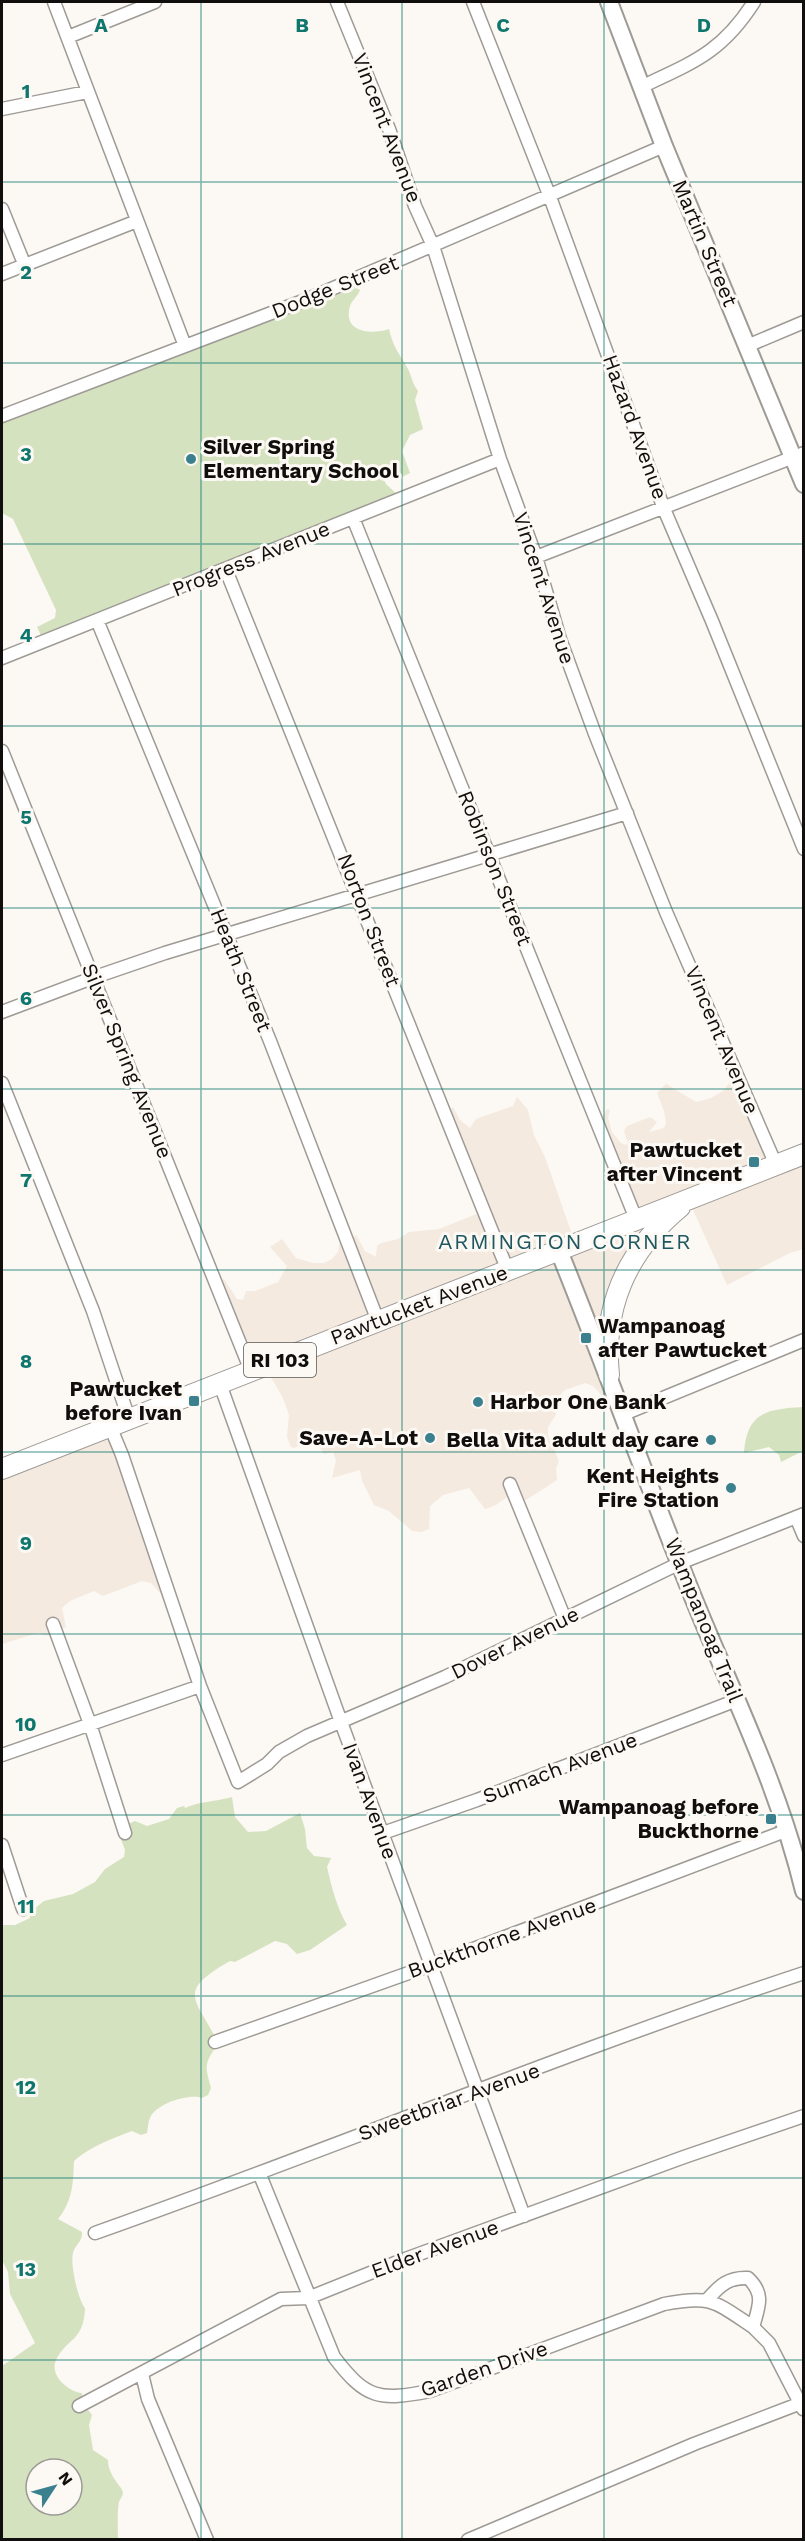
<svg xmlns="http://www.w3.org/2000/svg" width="805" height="2541" font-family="'Work Sans',sans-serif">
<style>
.built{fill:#f4eae0}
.green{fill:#d5e2c0;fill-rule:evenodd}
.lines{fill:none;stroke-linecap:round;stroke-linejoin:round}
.street-casing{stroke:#9e9a95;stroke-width:15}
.secondary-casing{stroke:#9e9a95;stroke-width:20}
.primary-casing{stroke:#9e9a95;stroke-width:22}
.street{stroke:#fff;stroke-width:12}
.secondary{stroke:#fff;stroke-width:16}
.primary{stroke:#fff;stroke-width:20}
.grid{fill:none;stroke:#0f766e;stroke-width:1.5;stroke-opacity:0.55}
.poi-dot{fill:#3b808e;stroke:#fcf8f3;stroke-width:2}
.labels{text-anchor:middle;stroke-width:6;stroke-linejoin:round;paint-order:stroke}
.shield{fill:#fcf8f3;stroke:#575552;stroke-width:1.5}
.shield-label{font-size:20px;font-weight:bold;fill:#100f0d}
.street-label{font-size:21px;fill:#100f0d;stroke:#fcf8f3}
.poi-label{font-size:21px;font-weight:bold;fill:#100f0d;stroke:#fcf8f3;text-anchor:end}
.neighbourhood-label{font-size:22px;letter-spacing:1.5px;fill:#1f5761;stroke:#fcf8f3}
.grid-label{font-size:20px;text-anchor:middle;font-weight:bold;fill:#0f766e;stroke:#fcf8f3;stroke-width:6;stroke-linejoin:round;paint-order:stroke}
</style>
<rect width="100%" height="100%" fill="#fcf8f3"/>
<path class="built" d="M 732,1080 L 741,1082 L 777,1166 L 803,1155 L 803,1249 L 790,1253 L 727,1285 L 689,1201 L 623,1273 L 611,1386 L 602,1396 L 593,1386 L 585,1383 L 565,1390 L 557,1398 L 554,1405 L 556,1415 L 548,1427 L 548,1435 L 559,1461 L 556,1469 L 557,1480 L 526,1500 L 518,1499 L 514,1492 L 496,1505 L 485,1509 L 469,1488 L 443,1495 L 430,1506 L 429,1529 L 421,1532 L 412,1531 L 389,1511 L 374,1505 L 362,1481 L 360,1470 L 332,1478 L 336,1460 L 333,1452 L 324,1454 L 316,1441 L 311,1440 L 294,1448 L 291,1447 L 287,1437 L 289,1415 L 283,1398 L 269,1374 L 252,1369 L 216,1286 L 222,1280 L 224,1279 L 237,1299 L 243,1300 L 246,1291 L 255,1291 L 278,1282 L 287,1266 L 270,1247 L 282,1239 L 296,1258 L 313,1263 L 324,1263 L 332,1259 L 338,1252 L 340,1240 L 348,1241 L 356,1235 L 365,1251 L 376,1257 L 377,1246 L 381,1243 L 398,1239 L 409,1232 L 439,1229 L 484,1211 L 445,1115 L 453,1107 L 460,1120 L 470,1128 L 476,1119 L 513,1106 L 517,1097 L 528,1110 L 534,1135 L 545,1157 L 575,1243 L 636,1217 L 598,1123 L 607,1109 L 610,1110 L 608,1118 L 612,1132 L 621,1143 L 626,1145 L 628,1143 L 624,1131 L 627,1126 L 650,1117 L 657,1122 L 649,1132 L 664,1128 L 666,1123 L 664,1111 L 657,1093 L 666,1084 L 696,1102 L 711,1098 L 723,1091 Z
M 106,1426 L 166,1588 L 160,1593 L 151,1583 L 142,1581 L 103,1596 L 94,1591 L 70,1601 L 62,1608 L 66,1627 L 46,1636 L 38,1633 L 2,1644 L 2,1468 Z"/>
<path class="green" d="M 356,288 L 360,290 C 358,296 352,300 350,306 C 342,333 372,335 389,329 C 394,350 399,352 408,369 C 412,377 412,383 418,391 L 415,400 L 423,429 L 410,435 L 402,451 L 410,473 L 402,477 L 387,470 L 382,475 L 386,484 L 400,497 L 44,642 L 37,627 L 55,618 L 56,610 L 13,519 L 2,513 L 2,415 L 326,291 L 328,298 Z
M 803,1407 L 803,1451 L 781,1462 L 779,1455 L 769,1447 L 744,1453 C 747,1412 767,1409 803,1407 Z
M 232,1797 L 235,1817 L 248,1832 L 266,1831 L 300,1813 L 305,1829 L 307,1848 L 314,1856 L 331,1858 L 327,1867 C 332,1888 336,1906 347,1925 L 310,1950 L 297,1954 L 287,1944 L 275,1941 L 235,1962 L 230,1961 C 174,1993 197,1998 218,2043 C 205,2064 204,2063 211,2088 L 208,2095 L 202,2098 C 189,2093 155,2104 150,2118 C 148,2122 148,2128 147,2133 L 141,2135 L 132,2131 C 113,2138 89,2147 74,2161 C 73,2183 73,2200 58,2219 L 82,2232 C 83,2241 75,2245 73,2253 C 70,2264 78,2300 85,2308 C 84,2341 67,2338 56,2360 C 49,2376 69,2392 82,2393 L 82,2402 L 92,2415 L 89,2425 L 93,2450 L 108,2460 C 108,2477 124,2488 123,2493 C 123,2496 120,2499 119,2502 C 117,2511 118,2530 118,2539 L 2,2539 L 2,2366 L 35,2343 L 10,2294 L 8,2272 L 2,2260 L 2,1925 L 15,1925 L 30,1918 L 29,1913 L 44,1901 L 73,1894 L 95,1882 L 105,1869 L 124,1857 L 125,1850 L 120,1837 L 124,1826 L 135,1821 L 147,1826 L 169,1819 L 177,1808 L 184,1806 L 185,1808 C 200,1801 216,1802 232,1797 ZM 36,2469 L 72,2469 L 72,2505 L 36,2505 Z"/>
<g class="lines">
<g class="street-casing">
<path id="street" d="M 54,2 L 185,346
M 337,2 L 389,129 L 415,206 L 433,246 L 500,459 L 536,557 L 560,639 L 595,734 L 666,912 L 776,1165
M 473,2 L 550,197 L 664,509 L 712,621 L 804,849
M 68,37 L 155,2
M 643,86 C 694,62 722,52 754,2
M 2,109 L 87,92
M 2,209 L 25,266
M 2,274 L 137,221
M 747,346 L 804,322
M 2,416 L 308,299 L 664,146
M 353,518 L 636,1219
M 536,557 L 804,453
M 226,570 L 508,1271
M 97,620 L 270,1041 L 378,1321
M 2,658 L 500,459
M 2,751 L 251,1371
M 2,1012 L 95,977 L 165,953 L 627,813
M 2,1083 L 93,1311 L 129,1419
M 220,1384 L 341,1722 L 524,2216
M 624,1414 L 804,1340
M 110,1426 L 122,1455 L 200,1686 L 238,1782 L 267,1764 L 279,1752 L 307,1736 L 445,1677 L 680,1563 L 804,1514
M 510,1484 L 565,1619
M 796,1517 L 804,1536
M 53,1624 L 90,1724 L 125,1833
M 2,1755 L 200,1686
M 383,1833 L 477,1800 L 737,1700
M 2,1845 L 23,1909
M 215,2042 L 431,1965 L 788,1830
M 260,2175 L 334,2357 C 366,2399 379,2401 430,2391 L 664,2304 C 711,2295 714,2301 753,2327
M 95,2233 C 332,2149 565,2052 804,1973
M 707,2300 C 720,2285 729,2277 748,2278 C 765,2294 759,2306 753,2327 L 769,2343 L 803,2409
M 142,2374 L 148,2399 L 207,2540
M 79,2406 L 281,2299 L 308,2298 L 400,2261 L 684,2157 L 804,2116
M 468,2540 L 694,2444 L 801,2403"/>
</g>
<g class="secondary-casing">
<path id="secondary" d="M 609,2 L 664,146 L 804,484
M 559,1251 C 606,1367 648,1486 695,1602 C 734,1697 780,1790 804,1891"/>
</g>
<g class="primary-casing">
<path id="primary" d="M 609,1375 C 602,1306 627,1251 680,1207
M 2,1469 L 804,1154"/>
</g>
<use href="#street" class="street"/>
<use href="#secondary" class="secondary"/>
<use href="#primary" class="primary"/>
</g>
<path class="grid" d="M 201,2 L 201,2540M 402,2 L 402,2540M 604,2 L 604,2540M 2,182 L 804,182M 2,363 L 804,363M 2,544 L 804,544M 2,726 L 804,726M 2,908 L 804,908M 2,1089 L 804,1089M 2,1270 L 804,1270M 2,1452 L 804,1452M 2,1634 L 804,1634M 2,1815 L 804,1815M 2,1996 L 804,1996M 2,2178 L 804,2178M 2,2360 L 804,2360"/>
<g class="poi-dot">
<circle cx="191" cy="459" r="6"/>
<rect x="748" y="1156" width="12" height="12" rx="3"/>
<rect x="580" y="1332" width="12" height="12" rx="3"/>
<rect x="188" y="1395" width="12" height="12" rx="3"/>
<circle cx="478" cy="1402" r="6"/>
<circle cx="430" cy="1438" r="6"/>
<circle cx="711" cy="1440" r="6"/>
<circle cx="731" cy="1488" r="6"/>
<rect x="765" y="1813" width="12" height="12" rx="3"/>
</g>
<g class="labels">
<rect class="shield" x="244" y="1343" width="72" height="34" rx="4.5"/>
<g class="shield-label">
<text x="280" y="1367">RI 103</text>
</g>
<g class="street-label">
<text transform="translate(387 128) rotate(69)" y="7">Vincent Avenue</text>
<text transform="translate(705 243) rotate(67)" y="7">Martin Street</text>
<text transform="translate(335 287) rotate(-22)" y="7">Dodge Street</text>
<text transform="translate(635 427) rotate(70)" y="7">Hazard Avenue</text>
<text transform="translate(251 559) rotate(-22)" y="7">Progress Avenue</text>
<text transform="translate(544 588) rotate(72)" y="7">Vincent Avenue</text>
<text transform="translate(495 868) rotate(68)" y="7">Robinson Street</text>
<text transform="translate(369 920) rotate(69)" y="7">Norton Street</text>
<text transform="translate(241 970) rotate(68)" y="7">Heath Street</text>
<text transform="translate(722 1040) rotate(67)" y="7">Vincent Avenue</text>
<text transform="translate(127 1061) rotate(68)" y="7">Silver Spring Avenue</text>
<text transform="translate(419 1305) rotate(-21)" y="7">Pawtucket Avenue</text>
<text transform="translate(704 1620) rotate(68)" y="7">Wampanoag Trail</text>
<text transform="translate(515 1643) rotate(-26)" y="7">Dover Avenue</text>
<text transform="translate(560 1768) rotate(-21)" y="7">Sumach Avenue</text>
<text transform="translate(370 1801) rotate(70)" y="7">Ivan Avenue</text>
<text transform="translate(502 1938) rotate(-20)" y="7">Buckthorne Avenue</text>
<text transform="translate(449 2102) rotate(-20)" y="7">Sweetbriar Avenue</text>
<text transform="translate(435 2249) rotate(-20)" y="7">Elder Avenue</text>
<text transform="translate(484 2369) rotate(-19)" y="7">Garden Drive</text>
</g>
<g class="poi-label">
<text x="203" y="454" text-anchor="start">Silver Spring<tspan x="203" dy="24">Elementary School</tspan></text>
<text x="742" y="1157">Pawtucket<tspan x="742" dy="24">after Vincent</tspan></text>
<text x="598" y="1333" text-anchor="start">Wampanoag<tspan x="598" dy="24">after Pawtucket</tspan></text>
<text x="182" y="1396">Pawtucket<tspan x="182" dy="24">before Ivan</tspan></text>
<text x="490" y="1409" text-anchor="start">Harbor One Bank</text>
<text x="418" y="1445">Save-A-Lot</text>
<text x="699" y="1447">Bella Vita adult day care</text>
<text x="719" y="1483">Kent Heights<tspan x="719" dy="24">Fire Station</tspan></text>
<text x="759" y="1814">Wampanoag before<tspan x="759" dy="24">Buckthorne</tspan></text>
</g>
<g class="neighbourhood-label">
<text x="565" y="1249">ARMINGTON CORNER</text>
</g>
</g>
<g class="grid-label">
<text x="101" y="32">A</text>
<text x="302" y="32">B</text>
<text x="503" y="32">C</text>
<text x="704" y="32">D</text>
<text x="26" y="98">1</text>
<text x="26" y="279">2</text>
<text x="26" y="461">3</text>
<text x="26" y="642">4</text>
<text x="26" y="824">5</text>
<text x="26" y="1005">6</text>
<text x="26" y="1187">7</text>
<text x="26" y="1368">8</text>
<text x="26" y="1550">9</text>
<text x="26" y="1731">10</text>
<text x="26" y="1913">11</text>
<text x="26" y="2094">12</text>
<text x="26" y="2276">13</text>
</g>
<rect width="805" height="2541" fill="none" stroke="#100f0d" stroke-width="6"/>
<g transform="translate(54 2487) rotate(54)"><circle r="28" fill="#fcf8f3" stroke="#9e9b97" stroke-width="1.5"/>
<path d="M0-4.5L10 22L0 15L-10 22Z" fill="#3b808e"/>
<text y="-9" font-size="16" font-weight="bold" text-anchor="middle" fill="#100f0d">N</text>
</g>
</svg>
